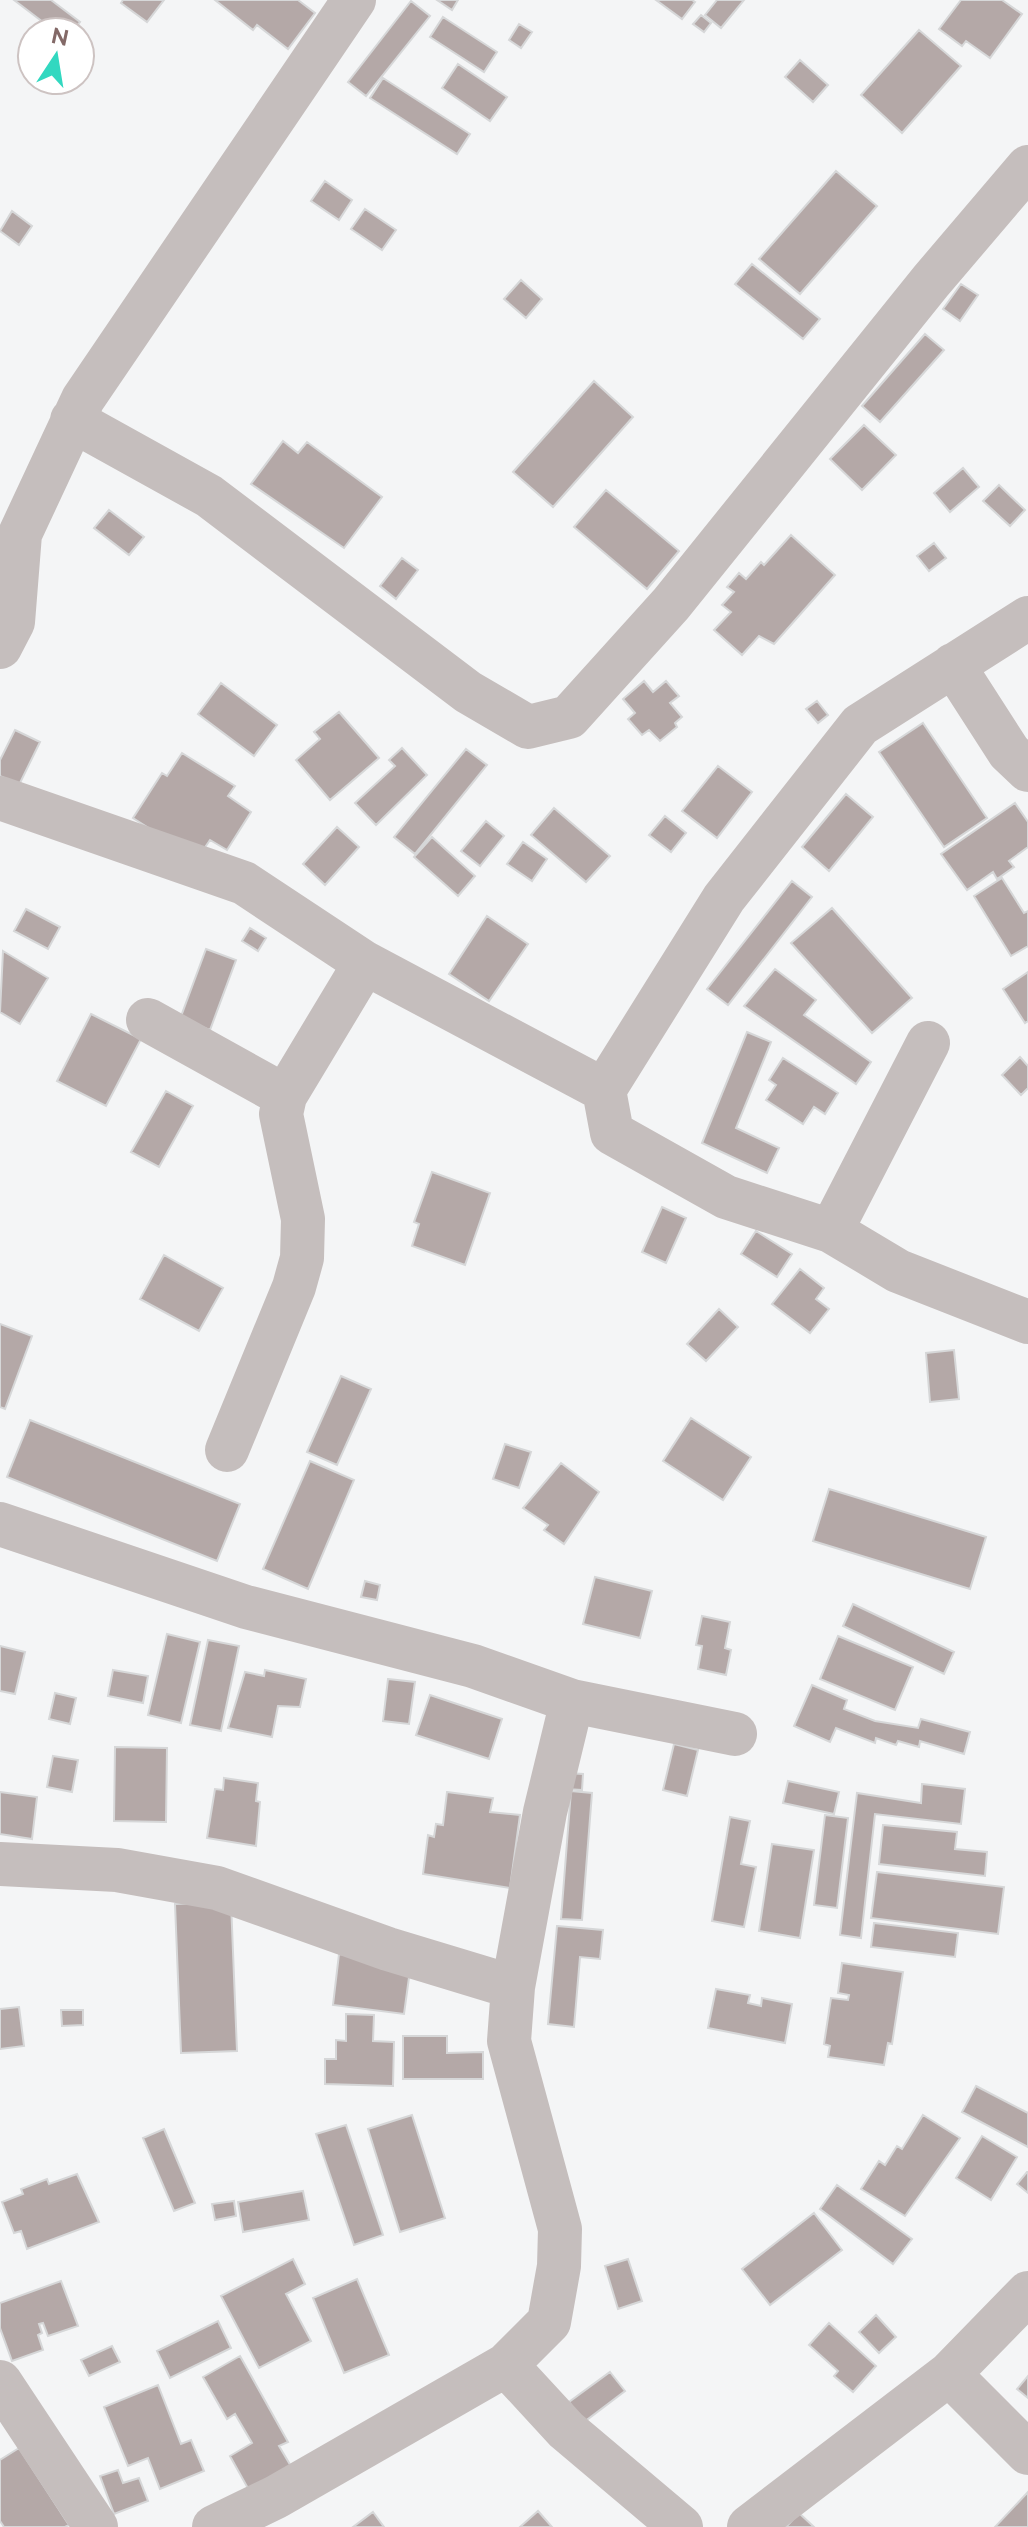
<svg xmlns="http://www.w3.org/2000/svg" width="1028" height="2527" font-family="Raleway,sans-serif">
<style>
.building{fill:#b4a8a7;stroke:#d6d7d8;stroke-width:2}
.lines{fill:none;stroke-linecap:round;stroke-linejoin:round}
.minor{stroke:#c5bebd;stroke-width:44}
</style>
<rect width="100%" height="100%" fill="#f4f5f6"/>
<path class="building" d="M 14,0 L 51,0 L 80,22 L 72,32 L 56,32 Z
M 123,0 L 164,0 L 147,22 L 121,3 Z
M 215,0 L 298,0 L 315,13 L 288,49 L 257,25 L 253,30 Z
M 437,0 L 458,0 L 452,10 Z
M 656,0 L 692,0 L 695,2 L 682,19 Z
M 717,0 L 744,0 L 721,28 L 705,15 Z
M 961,0 L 1002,0 L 1022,14 L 990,58 L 966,41 L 962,46 L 939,29 Z
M 411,1 L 430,16 L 366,96 L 348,82 Z
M 701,15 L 711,23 L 704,32 L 693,24 Z
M 443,17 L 497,52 L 484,72 L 430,37 Z
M 519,24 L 532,32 L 521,48 L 509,40 Z
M 919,30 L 961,66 L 902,133 L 861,95 Z
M 800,60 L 828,85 L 813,102 L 785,77 Z
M 458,64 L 507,97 L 490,121 L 442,88 Z
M 383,78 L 470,134 L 457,154 L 370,98 Z
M 836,171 L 877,206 L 800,294 L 759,259 Z
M 325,181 L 352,200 L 339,220 L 311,201 Z
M 365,209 L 396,230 L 382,250 L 351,229 Z
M 12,211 L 32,226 L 19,245 L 0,231 Z
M 752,264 L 820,319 L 803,339 L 735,284 Z
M 521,280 L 542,299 L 526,318 L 504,299 Z
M 961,284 L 978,295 L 960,321 L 943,309 Z
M 925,334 L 944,350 L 880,422 L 862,406 Z
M 594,381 L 633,417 L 553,507 L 513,472 Z
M 864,425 L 896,455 L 862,490 L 830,459 Z
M 283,441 L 298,453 L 307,442 L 382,497 L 344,548 L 251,484 Z
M 963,468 L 979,487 L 950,512 L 934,493 Z
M 999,485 L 1025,510 L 1010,526 L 983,501 Z
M 606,490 L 679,551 L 647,589 L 574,527 Z
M 109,510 L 144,537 L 129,555 L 94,528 Z
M 791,535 L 835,575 L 774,644 L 759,636 L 742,655 L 714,630 L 731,612 L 722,605 L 734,592 L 727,587 L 739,573 L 746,579 L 761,562 L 764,565 Z
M 934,543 L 946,558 L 929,571 L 917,556 Z
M 402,558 L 418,570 L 396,599 L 380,586 Z
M 644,681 L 653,692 L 666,681 L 679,696 L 670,703 L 682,717 L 675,723 L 677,727 L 660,741 L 649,730 L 642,735 L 628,719 L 635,713 L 623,699 Z
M 221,683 L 277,725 L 254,756 L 198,714 Z
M 817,701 L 828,715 L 818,723 L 806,709 Z
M 339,712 L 379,758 L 330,800 L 296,760 L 320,739 L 314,732 Z
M 923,723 L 987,818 L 944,847 L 879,752 Z
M 15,730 L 40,742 L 19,785 L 0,776 L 0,760 Z
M 402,748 L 427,775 L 376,825 L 355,803 L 395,766 L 389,760 Z
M 466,749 L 487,765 L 415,854 L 394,837 Z
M 182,753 L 235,786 L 228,796 L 251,812 L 227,850 L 210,840 L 197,859 L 133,818 L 162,773 L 167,776 Z
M 718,766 L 752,792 L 717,838 L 682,811 Z
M 846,794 L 873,817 L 829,871 L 802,847 Z
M 1015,803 L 1028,822 L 1028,847 L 1009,861 L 1014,867 L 997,879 L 993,872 L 967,890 L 941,854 Z
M 554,808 L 610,856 L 586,882 L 531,835 Z
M 665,816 L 686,833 L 671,852 L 649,835 Z
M 486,821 L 504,836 L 480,866 L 461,851 Z
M 337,827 L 359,847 L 325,885 L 303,864 Z
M 432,837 L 475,876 L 458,896 L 414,857 Z
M 523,842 L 547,859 L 532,881 L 507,864 Z
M 1002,878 L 1024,913 L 1028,911 L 1028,946 L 1011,956 L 974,896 Z
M 792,881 L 812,897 L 728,1005 L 707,989 Z
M 832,908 L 912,998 L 872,1033 L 791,943 Z
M 26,909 L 60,927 L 48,949 L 14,931 Z
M 487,916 L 528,944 L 489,1001 L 449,974 Z
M 250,928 L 266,938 L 258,951 L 242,941 Z
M 206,949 L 236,960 L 210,1030 L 180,1019 Z
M 3,951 L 48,978 L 20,1024 L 0,1012 Z
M 775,969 L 816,1000 L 804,1015 L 871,1062 L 856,1084 L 744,1006 Z
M 1028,972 L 1028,1021 L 1025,1023 L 1003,989 Z
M 91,1014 L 141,1039 L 106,1106 L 57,1081 Z
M 747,1032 L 771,1042 L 736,1128 L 779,1148 L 767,1173 L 702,1143 Z
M 1020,1057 L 1028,1066 L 1028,1088 L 1021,1095 L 1002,1075 Z
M 783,1058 L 838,1093 L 825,1114 L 814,1107 L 803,1124 L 766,1100 L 776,1085 L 769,1080 Z
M 166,1091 L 193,1106 L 159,1167 L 131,1152 Z
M 432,1172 L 490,1193 L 465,1265 L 412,1246 L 419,1224 L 414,1222 Z
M 662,1207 L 686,1218 L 666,1263 L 642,1252 Z
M 756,1231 L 792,1254 L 777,1277 L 741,1254 Z
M 164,1255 L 223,1288 L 199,1331 L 140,1299 Z
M 800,1269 L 824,1288 L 816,1299 L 829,1309 L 810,1333 L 772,1304 Z
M 719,1309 L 738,1327 L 706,1361 L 687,1344 Z
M 0,1324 L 32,1336 L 5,1409 L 0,1407 Z
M 954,1350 L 959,1399 L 930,1402 L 926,1353 Z
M 341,1376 L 371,1389 L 337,1465 L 307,1452 Z
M 691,1418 L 751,1457 L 723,1500 L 663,1461 Z
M 30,1420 L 240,1504 L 217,1561 L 7,1477 Z
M 505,1444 L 531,1452 L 519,1488 L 493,1479 Z
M 310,1461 L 354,1480 L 308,1589 L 263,1569 Z
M 561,1463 L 599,1492 L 564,1544 L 544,1530 L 548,1525 L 523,1508 Z
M 829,1489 L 986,1537 L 970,1589 L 813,1541 Z
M 595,1577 L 652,1591 L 640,1638 L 583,1624 Z
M 365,1581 L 380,1585 L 377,1600 L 361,1597 Z
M 853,1604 L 954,1652 L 944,1674 L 843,1626 Z
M 702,1616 L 730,1622 L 725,1648 L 731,1650 L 726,1675 L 698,1669 L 702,1646 L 696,1645 Z
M 167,1634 L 200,1642 L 181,1723 L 148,1715 Z
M 838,1636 L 913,1667 L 895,1710 L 820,1679 Z
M 208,1640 L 239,1646 L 221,1731 L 190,1725 Z
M 0,1646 L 25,1652 L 15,1694 L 0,1691 Z
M 113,1670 L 148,1676 L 143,1703 L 108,1696 Z
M 265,1670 L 306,1679 L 300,1707 L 278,1706 L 272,1737 L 228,1728 L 245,1672 L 264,1676 Z
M 388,1679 L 415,1682 L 409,1724 L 383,1721 Z
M 812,1685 L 847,1700 L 844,1709 L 875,1721 L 918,1728 L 921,1719 L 970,1732 L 964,1754 L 920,1741 L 919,1747 L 898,1741 L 896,1745 L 876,1738 L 875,1743 L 836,1728 L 830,1742 L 794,1726 Z
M 55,1693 L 76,1698 L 70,1724 L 49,1719 Z
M 430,1695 L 502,1719 L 489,1759 L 416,1735 Z
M 674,1744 L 698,1750 L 687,1796 L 663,1790 Z
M 115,1747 L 167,1748 L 166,1822 L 114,1821 Z
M 53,1756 L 78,1760 L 72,1792 L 47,1787 Z
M 567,1773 L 583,1774 L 582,1790 L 566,1789 Z
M 224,1778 L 258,1783 L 256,1801 L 260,1802 L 256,1846 L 207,1838 L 215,1789 L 223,1790 Z
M 788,1781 L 839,1792 L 834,1814 L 783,1803 Z
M 922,1784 L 965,1789 L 961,1824 L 875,1814 L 861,1938 L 840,1935 L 857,1793 L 921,1803 Z
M 571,1791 L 592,1793 L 582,1920 L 561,1919 Z
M 0,1792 L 37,1797 L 32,1839 L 0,1834 Z
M 447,1792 L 493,1798 L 490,1812 L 520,1815 L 510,1888 L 423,1874 L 428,1835 L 434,1837 L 436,1824 L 443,1825 Z
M 825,1815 L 848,1818 L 837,1908 L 814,1905 Z
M 730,1817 L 750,1821 L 741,1864 L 756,1867 L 744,1927 L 712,1921 Z
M 883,1825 L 957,1832 L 955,1849 L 987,1852 L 985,1876 L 879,1864 Z
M 772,1844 L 814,1850 L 800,1938 L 759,1931 Z
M 877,1872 L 1004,1887 L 998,1934 L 871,1918 Z
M 231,1902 L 237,2051 L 181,2053 L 175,1904 Z
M 874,1923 L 958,1933 L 955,1957 L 871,1947 Z
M 557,1926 L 603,1930 L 600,1959 L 580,1957 L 574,2027 L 548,2024 Z
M 339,1954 L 411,1963 L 404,2014 L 333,2005 Z
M 842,1963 L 903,1972 L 892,2044 L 888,2043 L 884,2065 L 828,2057 L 830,2046 L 824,2044 L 831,1998 L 848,2000 L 849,1995 L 838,1993 Z
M 716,1989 L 750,1995 L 748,2003 L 761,2006 L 762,1998 L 792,2004 L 785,2043 L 708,2028 Z
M 19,2007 L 24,2046 L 0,2049 L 0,2009 Z
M 61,2010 L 83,2010 L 83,2025 L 62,2026 Z
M 346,2014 L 374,2015 L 373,2041 L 394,2042 L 393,2086 L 325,2084 L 325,2059 L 336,2059 L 336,2040 L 346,2041 Z
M 403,2036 L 447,2036 L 447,2053 L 483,2052 L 483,2079 L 403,2079 Z
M 976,2086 L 1028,2113 L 1028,2147 L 962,2112 Z
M 412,2115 L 445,2218 L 400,2232 L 368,2129 Z
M 923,2115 L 960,2138 L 905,2216 L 861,2189 L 879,2161 L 885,2165 L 897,2146 L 902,2149 Z
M 346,2125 L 383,2235 L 354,2245 L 316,2134 Z
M 164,2129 L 195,2203 L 174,2211 L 143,2138 Z
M 982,2136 L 1017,2157 L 991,2200 L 956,2178 Z
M 1027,2172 L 1028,2172 L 1028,2193 L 1017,2184 Z
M 77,2174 L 99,2222 L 27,2249 L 21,2231 L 14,2233 L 2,2202 L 23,2194 L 21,2189 L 47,2179 L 49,2184 Z
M 837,2185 L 912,2239 L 893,2264 L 820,2209 Z
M 303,2191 L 309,2220 L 243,2232 L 238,2202 Z
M 234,2201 L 236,2216 L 215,2220 L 212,2204 Z
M 814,2213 L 842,2250 L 770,2305 L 742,2269 Z
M 293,2259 L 305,2284 L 286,2294 L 311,2341 L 259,2368 L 221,2296 Z
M 628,2259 L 642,2301 L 618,2309 L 605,2266 Z
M 357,2279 L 389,2355 L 344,2373 L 313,2298 Z
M 61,2281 L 78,2326 L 48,2336 L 43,2323 L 39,2324 L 42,2333 L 38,2335 L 43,2350 L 12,2361 L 0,2328 L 0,2303 Z
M 876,2315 L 896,2337 L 879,2353 L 859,2332 Z
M 218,2321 L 231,2348 L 170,2378 L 157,2351 Z
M 829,2323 L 876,2366 L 853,2392 L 834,2376 L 838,2371 L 809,2345 Z
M 112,2346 L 120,2362 L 89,2376 L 81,2360 Z
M 240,2356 L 288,2442 L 279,2446 L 292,2468 L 250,2492 L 230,2456 L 252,2443 L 235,2414 L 227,2419 L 203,2377 Z
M 610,2372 L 625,2391 L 584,2422 L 569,2402 Z
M 1028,2376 L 1028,2398 L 1017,2389 Z
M 158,2385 L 181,2444 L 191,2440 L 204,2471 L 160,2489 L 148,2458 L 128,2466 L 104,2407 Z
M 19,2448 L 69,2525 L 65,2527 L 4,2527 L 0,2521 L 0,2460 Z
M 118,2470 L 123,2483 L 139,2478 L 148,2501 L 114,2514 L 100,2476 Z
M 1028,2492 L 1028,2527 L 995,2527 Z
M 538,2511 L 552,2527 L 520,2527 Z
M 373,2512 L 384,2527 L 353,2527 Z
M 799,2513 L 814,2527 L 786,2527 Z"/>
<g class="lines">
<path class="minor" d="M 72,420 L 209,496 L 468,692 L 528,727 L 569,717 L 671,604 L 931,281 L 1028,167
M 1028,618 L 860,725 L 724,898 L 604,1090 L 612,1133 L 726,1197 L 831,1231 L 898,1271 L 1028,1322
M 0,647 L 13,622 L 20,534 L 83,399 L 354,0
M 953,665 L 1009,752 L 1028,770
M 0,798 L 244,883 L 365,963 L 604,1090
M 148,1020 L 285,1096
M 831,1231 L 928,1043
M 227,1450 L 294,1287 L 302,1258 L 303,1219 L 281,1114 L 285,1096 L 365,963
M 0,1524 L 246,1607 L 473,1666 L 572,1701 L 735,1734
M 0,1864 L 117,1870 L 217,1888 L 388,1949 L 513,1987
M 506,2365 L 566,2430 L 681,2527
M 949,2374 L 1028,2453
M 0,2382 L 96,2527
M 214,2527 L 276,2497 L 506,2365 L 549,2322 L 559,2266 L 560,2229 L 509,2041 L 513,1987 L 545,1812 L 572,1701
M 749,2527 L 949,2374 L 1028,2293"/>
</g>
<g transform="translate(56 56) rotate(12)"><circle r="38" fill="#ffffff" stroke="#cdc3c2" stroke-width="2"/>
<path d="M0-6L14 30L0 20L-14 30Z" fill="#32d8c0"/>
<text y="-12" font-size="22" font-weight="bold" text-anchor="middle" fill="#836967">N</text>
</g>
</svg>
